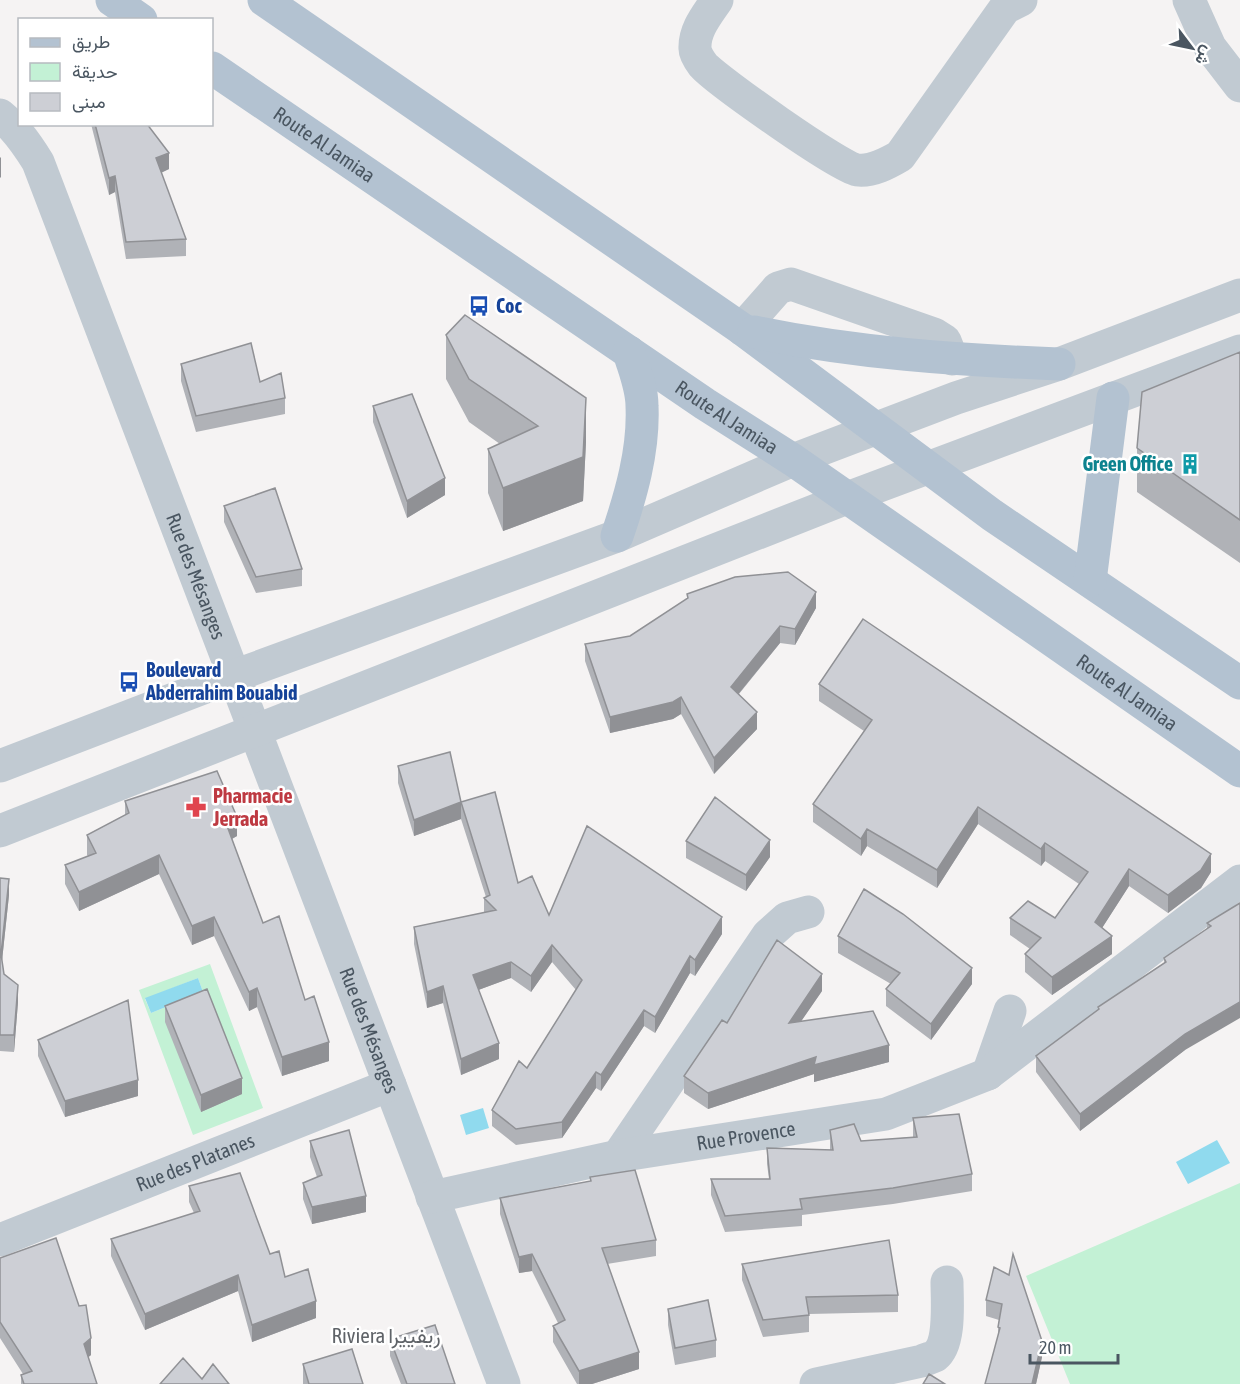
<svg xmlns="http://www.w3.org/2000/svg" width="1240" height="1384" font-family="'Asap Condensed',Vazirmatn,sans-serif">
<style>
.green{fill:#c3f1d5;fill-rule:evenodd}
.water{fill:#90daee}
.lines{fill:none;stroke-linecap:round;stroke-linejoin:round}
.minor{stroke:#c1cad2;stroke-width:33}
.major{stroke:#b3c2d1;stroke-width:33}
.wall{fill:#b0b2b7}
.shaded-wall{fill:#909195}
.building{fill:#cdcfd5;stroke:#909195;stroke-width:1.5}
.labels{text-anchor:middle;stroke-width:5;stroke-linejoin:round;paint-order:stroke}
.street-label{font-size:20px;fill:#4a5661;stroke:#fff}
.transit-label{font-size:20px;font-weight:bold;fill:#164399;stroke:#fff;text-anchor:start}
.culture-label{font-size:20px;font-weight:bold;fill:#0d838f;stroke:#fff;text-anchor:end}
.health-label{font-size:20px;font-weight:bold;fill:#be3a42;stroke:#fff;text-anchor:start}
.neighbourhood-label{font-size:21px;fill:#5f6368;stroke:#fff}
</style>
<rect width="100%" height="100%" fill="#f5f3f3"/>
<path class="green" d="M 210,964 L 263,1108 L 193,1135 L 139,990 ZM 198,978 L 203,992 L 151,1013 L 145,999 Z
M 1240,1183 L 1240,1384 L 1070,1384 L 1026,1276 Z"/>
<path class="water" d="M 198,978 L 203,992 L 151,1013 L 145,998 Z
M 483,1108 L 489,1128 L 466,1135 L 460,1115 Z
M 1217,1140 L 1230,1163 L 1188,1184 L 1176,1162 Z"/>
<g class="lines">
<g class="minor">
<path d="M 717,0 C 707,15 694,30 695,49 C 695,53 700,61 703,65 C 716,80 842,169 857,170 C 872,172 888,163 900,156 L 1005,8 L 1021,0"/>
<path d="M 1189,0 L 1210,47 L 1240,86"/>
<path id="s1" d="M 0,115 C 16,128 27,144 38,162 L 504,1384"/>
<path d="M 742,329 L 778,288 L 791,284 L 934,334 L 945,341 L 952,359"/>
<path d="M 0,766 L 234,676 L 617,536 L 793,460 L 956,398 L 1059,364 L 1240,295"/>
<path d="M 0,831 L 847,498 L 1240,351"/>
<path d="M 988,1074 L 1010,1011"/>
<path d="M 618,1156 L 768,935 L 787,918 L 808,912"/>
<path id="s2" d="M 432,1197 L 618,1156 L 886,1114 L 988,1074 L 1240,881"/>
<path id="s3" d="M 0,1240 L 390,1085"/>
<path d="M 816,1384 L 922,1361 C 926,1359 931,1358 935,1356 C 951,1344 947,1300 947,1282"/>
</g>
<g class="major">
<path d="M 112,0 L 141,20"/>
<path d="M 264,0 L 742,329 L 992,515 L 1240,683"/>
<path id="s4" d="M 212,68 L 705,404 L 793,460 L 1240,771"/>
<path d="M 754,332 C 855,353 956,360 1059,364"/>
<path d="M 617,536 C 631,495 644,450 642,406 C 642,387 634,369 629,352"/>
<path d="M 1090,581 L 1113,398"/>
</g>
</g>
<path class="wall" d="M 91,124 L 147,124 L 169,169 L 161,173 L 186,239 L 186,256 L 126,259 L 115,192 L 109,195 Z
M 446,335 L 586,442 L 583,501 L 503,531 L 488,493 L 488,449 L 500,444 L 469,422 L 446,379 Z
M 1240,352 L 1240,563 L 1137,492 L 1137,448 Z
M 181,364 L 260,382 L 285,398 L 285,414 L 196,432 L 181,381 Z
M 373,406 L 445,495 L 407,518 L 373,422 Z
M 224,506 L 302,569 L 302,586 L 256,593 L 224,522 Z
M 687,594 L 816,608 L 795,645 L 780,643 L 739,694 L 757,729 L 714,774 L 681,714 L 673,719 L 610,733 L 585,661 L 585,644 L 630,636 L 687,599 Z
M 819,684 L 1211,872 L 1201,888 L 1168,913 L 1129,886 L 1102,928 L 1112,954 L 1052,995 L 1025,972 L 1025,954 L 1030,949 L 1010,935 L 1010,918 L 1055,918 L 1079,884 L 1045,861 L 1041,866 L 978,824 L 937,888 L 867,846 L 861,856 L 813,822 L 813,804 L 864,731 L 819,701 Z
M 398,766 L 461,802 L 518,883 L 549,915 L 722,934 L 695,976 L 690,973 L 655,1033 L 644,1026 L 601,1091 L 596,1088 L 562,1138 L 516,1145 L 492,1126 L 492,1110 L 527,1068 L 576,990 L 552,962 L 531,992 L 511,978 L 478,990 L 499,1059 L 461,1075 L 443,1003 L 427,1008 L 414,944 L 414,927 L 484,913 L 484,898 L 486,897 L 461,819 L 414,836 L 398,783 Z
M 125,801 L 237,836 L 232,839 L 263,923 L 305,1000 L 329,1061 L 282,1076 L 257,1007 L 249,1011 L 214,936 L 192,945 L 159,874 L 79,911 L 65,884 L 65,865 L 88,856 L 87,855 L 87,835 L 125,815 Z
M 686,841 L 770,857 L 746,891 L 686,858 Z
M 0,878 L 9,895 L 2,961 L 4,974 L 18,1002 L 14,1052 L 0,1051 Z
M 1240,903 L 1185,1050 L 1080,1131 L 1036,1072 L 1036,1056 L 1098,1010 L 1098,1007 L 1164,963 L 1164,958 L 1207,929 L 1207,923 Z
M 838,936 L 972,984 L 931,1040 L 886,1006 L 886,989 L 891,984 L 838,953 Z
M 822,991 L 801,1021 L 889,1062 L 814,1082 L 814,1074 L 708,1109 L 684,1093 L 684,1076 L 727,1023 Z
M 165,1006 L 242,1094 L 201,1112 L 165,1022 Z
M 38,1040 L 138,1096 L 65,1117 L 38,1056 Z
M 913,1118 L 972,1174 L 972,1191 L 893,1204 L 802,1215 L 802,1226 L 725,1232 L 711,1195 L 711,1179 L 769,1179 L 767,1164 L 767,1148 L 830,1150 L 830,1130 L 861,1141 L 913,1137 Z
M 310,1141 L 366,1212 L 312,1224 L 303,1199 L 303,1183 L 317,1177 L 310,1157 Z
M 590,1177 L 656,1240 L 656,1256 L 607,1264 L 639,1369 L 592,1384 L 577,1384 L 553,1342 L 553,1326 L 558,1323 L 532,1271 L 519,1273 L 500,1214 L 500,1198 L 590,1181 Z
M 189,1186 L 270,1254 L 285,1277 L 316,1318 L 252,1342 L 238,1291 L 145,1330 L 111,1256 L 111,1239 L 194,1213 L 189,1202 Z
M 0,1258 L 91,1355 L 88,1357 L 97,1384 L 21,1384 L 21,1375 L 23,1374 L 0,1338 Z
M 742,1264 L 898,1295 L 898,1312 L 809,1314 L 809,1332 L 763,1337 L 742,1280 Z
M 994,1267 L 1042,1357 L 1036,1384 L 985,1384 L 998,1337 L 998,1327 L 999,1320 L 986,1316 L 986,1300 Z
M 668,1309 L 716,1340 L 716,1357 L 675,1365 L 668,1325 Z
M 390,1339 L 455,1384 L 401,1384 L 390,1356 Z
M 303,1364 L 363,1384 L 303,1384 Z"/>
<path class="shaded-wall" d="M 169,153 L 169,169 L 156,175 L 156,158 Z
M 1,157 L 1,177 L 0,178 L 0,158 Z
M 115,176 L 115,192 L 109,195 L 109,178 Z
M 586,398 L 586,442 L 583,501 L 503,531 L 503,488 Z
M 445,478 L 445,495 L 407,518 L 407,501 Z
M 816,592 L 816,608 L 795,645 L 795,629 Z
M 780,626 L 780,643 L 731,703 L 731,687 Z
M 681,697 L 681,714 L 673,719 L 610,733 L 610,717 Z
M 757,712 L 757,729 L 714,774 L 714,758 Z
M 461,802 L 461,819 L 414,836 L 414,820 Z
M 978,807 L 978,824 L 937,888 L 937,870 Z
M 237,817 L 237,836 L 226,842 L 226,823 Z
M 867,829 L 867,846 L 861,856 L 861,839 Z
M 770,840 L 770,857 L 746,891 L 746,875 Z
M 1045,843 L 1045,861 L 1041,866 L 1041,849 Z
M 1211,854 L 1211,872 L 1201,888 L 1168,913 L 1168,895 Z
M 159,855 L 159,874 L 79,911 L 79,892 Z
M 1129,869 L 1129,886 L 1095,939 L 1095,922 Z
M 9,879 L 9,895 L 1,970 L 1,954 Z
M 214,917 L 214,936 L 192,945 L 192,926 Z
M 722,917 L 722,934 L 695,976 L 695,960 Z
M 1112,936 L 1112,954 L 1052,995 L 1052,977 Z
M 552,945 L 552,962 L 531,992 L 531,976 Z
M 690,956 L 690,973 L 655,1033 L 655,1017 Z
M 511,962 L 511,978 L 473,992 L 473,975 Z
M 972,968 L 972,984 L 931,1040 L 931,1024 Z
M 822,974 L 822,991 L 789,1039 L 789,1023 Z
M 18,985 L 18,1002 L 14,1052 L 14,1035 Z
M 443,986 L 443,1003 L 427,1008 L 427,992 Z
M 257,988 L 257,1007 L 249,1011 L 249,992 Z
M 1240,1002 L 1240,1018 L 1185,1050 L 1080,1131 L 1080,1114 L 1185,1034 Z
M 644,1010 L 644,1026 L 601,1091 L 601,1075 Z
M 329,1042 L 329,1061 L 282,1076 L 282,1057 Z
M 499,1043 L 499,1059 L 461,1075 L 461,1059 Z
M 889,1045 L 889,1062 L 814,1082 L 814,1074 L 708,1109 L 708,1093 L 816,1057 Z
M 596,1072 L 596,1088 L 562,1138 L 562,1122 Z
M 242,1078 L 242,1094 L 201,1112 L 201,1095 Z
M 138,1080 L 138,1096 L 65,1117 L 65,1101 Z
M 366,1196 L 366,1212 L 312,1224 L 312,1207 Z
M 532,1254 L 532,1271 L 519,1273 L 519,1257 Z
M 238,1275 L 238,1291 L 145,1330 L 145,1314 Z
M 316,1301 L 316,1318 L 252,1342 L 252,1325 Z
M 91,1338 L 91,1355 L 84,1361 L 84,1344 Z
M 1042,1341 L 1042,1357 L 1036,1384 L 1032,1384 Z
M 639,1352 L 639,1369 L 592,1384 L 579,1384 L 579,1371 Z"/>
<path class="building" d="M 95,124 L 147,124 L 169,153 L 156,158 L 186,239 L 126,242 L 115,176 L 109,178 Z
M 465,315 L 586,398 L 583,457 L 503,488 L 488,449 L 538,426 L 469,379 L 446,335 Z
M 251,343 L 260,382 L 281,373 L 285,398 L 196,416 L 181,364 Z
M 1240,352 L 1240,520 L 1137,448 L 1142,392 Z
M 412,394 L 445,478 L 407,501 L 373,406 Z
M 275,488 L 302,569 L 256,577 L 224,506 Z
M 788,572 L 816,592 L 795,629 L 780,626 L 731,687 L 757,712 L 714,758 L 681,697 L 673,702 L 610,717 L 585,644 L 630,636 L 688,598 L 687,594 L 735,577 Z
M 863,619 L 1211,854 L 1201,870 L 1168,895 L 1129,869 L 1095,922 L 1112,936 L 1052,977 L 1025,954 L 1041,938 L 1010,918 L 1028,901 L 1055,918 L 1088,872 L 1045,843 L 1041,849 L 978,807 L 937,870 L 867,829 L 861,839 L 813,804 L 872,720 L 819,684 Z
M 450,752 L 461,802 L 414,820 L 398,766 Z
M 217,771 L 237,817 L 226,823 L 263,923 L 279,916 L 305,1000 L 314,996 L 329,1042 L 282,1057 L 257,988 L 249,992 L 214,917 L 192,926 L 159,855 L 79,892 L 65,865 L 96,853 L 87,835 L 129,813 L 125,801 Z
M 495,792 L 518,883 L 532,876 L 549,915 L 587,826 L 722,917 L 695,960 L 690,956 L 655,1017 L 644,1010 L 601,1075 L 596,1072 L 562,1122 L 516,1129 L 492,1110 L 519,1061 L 527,1068 L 582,980 L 552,945 L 531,976 L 511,962 L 473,975 L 499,1043 L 461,1059 L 443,986 L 427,992 L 414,927 L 496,910 L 484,898 L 490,895 L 461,802 Z
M 715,797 L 770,840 L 746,875 L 686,841 Z
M 0,878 L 9,879 L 1,954 L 4,974 L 18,985 L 14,1035 L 0,1035 Z
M 864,889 L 903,914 L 972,968 L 931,1024 L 886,989 L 900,973 L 838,936 Z
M 1240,903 L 1240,1002 L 1185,1034 L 1080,1114 L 1036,1056 L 1099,1009 L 1098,1007 L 1166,962 L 1164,958 L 1211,926 L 1207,923 Z
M 777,940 L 822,974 L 789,1023 L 873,1011 L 889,1045 L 814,1065 L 816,1057 L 708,1093 L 684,1076 L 722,1020 L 727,1023 Z
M 207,989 L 242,1078 L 201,1095 L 165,1006 Z
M 128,1000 L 138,1080 L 65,1101 L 38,1040 Z
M 959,1114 L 972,1174 L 893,1188 L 800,1199 L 802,1209 L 725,1216 L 711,1179 L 770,1179 L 767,1148 L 833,1150 L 830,1130 L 854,1124 L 861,1141 L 917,1137 L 913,1118 Z
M 349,1130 L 366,1196 L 312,1207 L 303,1183 L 322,1175 L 310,1141 Z
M 635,1170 L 656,1240 L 602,1248 L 639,1352 L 579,1371 L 553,1326 L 565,1320 L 532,1254 L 519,1257 L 500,1198 L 591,1181 L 590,1177 Z
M 240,1173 L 270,1254 L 279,1251 L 285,1277 L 308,1269 L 316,1301 L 252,1325 L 238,1275 L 145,1314 L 111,1239 L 200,1211 L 189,1186 Z
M 56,1238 L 79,1306 L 86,1305 L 91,1338 L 84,1344 L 97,1384 L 24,1384 L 21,1375 L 32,1371 L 0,1322 L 0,1258 Z
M 889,1240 L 898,1295 L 806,1297 L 809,1315 L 763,1320 L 742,1264 Z
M 1013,1254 L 1042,1341 L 1032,1384 L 985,1384 L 1000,1328 L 998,1327 L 1002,1304 L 986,1300 L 994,1267 L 1009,1275 Z
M 708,1300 L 716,1340 L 675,1348 L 668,1309 Z
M 435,1325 L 455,1384 L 407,1384 L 390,1339 Z
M 352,1349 L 363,1384 L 309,1384 L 303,1364 Z
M 183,1358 L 202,1379 L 213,1364 L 229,1384 L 160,1384 Z
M 929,1374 L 945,1384 L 923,1384 Z"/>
<defs>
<g id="bus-bare" transform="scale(1.62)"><path d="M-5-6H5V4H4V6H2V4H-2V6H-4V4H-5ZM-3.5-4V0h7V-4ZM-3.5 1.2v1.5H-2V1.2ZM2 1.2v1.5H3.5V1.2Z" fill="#1a4fb4" stroke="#fff" stroke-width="2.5" paint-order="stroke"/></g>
<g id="building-bare" transform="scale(1.62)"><path d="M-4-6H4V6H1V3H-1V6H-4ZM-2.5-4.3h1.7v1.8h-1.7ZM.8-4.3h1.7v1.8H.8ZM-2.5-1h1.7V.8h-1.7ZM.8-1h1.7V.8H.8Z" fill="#0f9aa8" stroke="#fff" stroke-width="2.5" paint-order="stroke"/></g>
<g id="pharmacy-bare" transform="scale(1.62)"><path d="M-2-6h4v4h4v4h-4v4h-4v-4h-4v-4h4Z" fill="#e0444e" stroke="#fff" stroke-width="2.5" paint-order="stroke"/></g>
</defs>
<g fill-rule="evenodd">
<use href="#bus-bare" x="479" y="306"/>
<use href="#building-bare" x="1190" y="464"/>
<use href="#bus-bare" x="129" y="682"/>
<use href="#pharmacy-bare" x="196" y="807"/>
</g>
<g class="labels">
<g class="street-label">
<text dy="7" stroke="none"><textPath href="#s4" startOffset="136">Route Al Jamiaa</textPath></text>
<text dy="7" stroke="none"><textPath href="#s4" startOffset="622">Route Al Jamiaa</textPath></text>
<text dy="7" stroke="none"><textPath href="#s1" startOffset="504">Rue des Mésanges</textPath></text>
<text dy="7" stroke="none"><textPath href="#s4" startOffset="1108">Route Al Jamiaa</textPath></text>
<text dy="7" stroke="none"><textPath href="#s1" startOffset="990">Rue des Mésanges</textPath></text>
<text dy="7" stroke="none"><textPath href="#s2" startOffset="320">Rue Provence</textPath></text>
<text dy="7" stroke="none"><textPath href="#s3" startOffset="210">Rue des Platanes</textPath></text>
</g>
<g class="transit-label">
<text x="496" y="313">Coc</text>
<text x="146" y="677">Boulevard<tspan x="146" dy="23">Abderrahim Bouabid</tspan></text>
</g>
<g class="culture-label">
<text x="1173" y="471">Green Office</text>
</g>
<g class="health-label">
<text x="213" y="803">Pharmacie<tspan x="213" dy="23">Jerrada</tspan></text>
</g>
<g class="neighbourhood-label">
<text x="386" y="1343">Riviera ريفييرا</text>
</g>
</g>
<rect x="18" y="18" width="195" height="108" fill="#ffffff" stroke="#b7bbc0" stroke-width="1.5"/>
<rect x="30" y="38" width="30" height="9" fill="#b3c2d1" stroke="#b7bbc0" stroke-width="1.5"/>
<text x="72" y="48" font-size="18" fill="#4a5661">طريق</text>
<rect x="30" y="63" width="30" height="18" fill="#c3f1d5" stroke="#b7bbc0" stroke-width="1.5"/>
<text x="72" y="78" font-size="18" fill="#4a5661">حديقة</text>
<rect x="30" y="93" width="30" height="18" fill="#cdcfd5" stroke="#b7bbc0" stroke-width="1.5"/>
<text x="72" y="108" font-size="18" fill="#4a5661">مبنى</text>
<g transform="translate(1192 48) rotate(122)" stroke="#ffffff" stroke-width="4.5" paint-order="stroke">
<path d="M0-4.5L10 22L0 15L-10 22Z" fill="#4a5661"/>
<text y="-9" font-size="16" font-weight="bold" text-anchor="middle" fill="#4a5661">ش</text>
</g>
<path d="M1030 1354v9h88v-9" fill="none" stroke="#4a5661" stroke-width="3"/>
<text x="1039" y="1354" font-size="18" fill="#4a5661" stroke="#ffffff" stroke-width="4.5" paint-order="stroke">20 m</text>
</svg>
